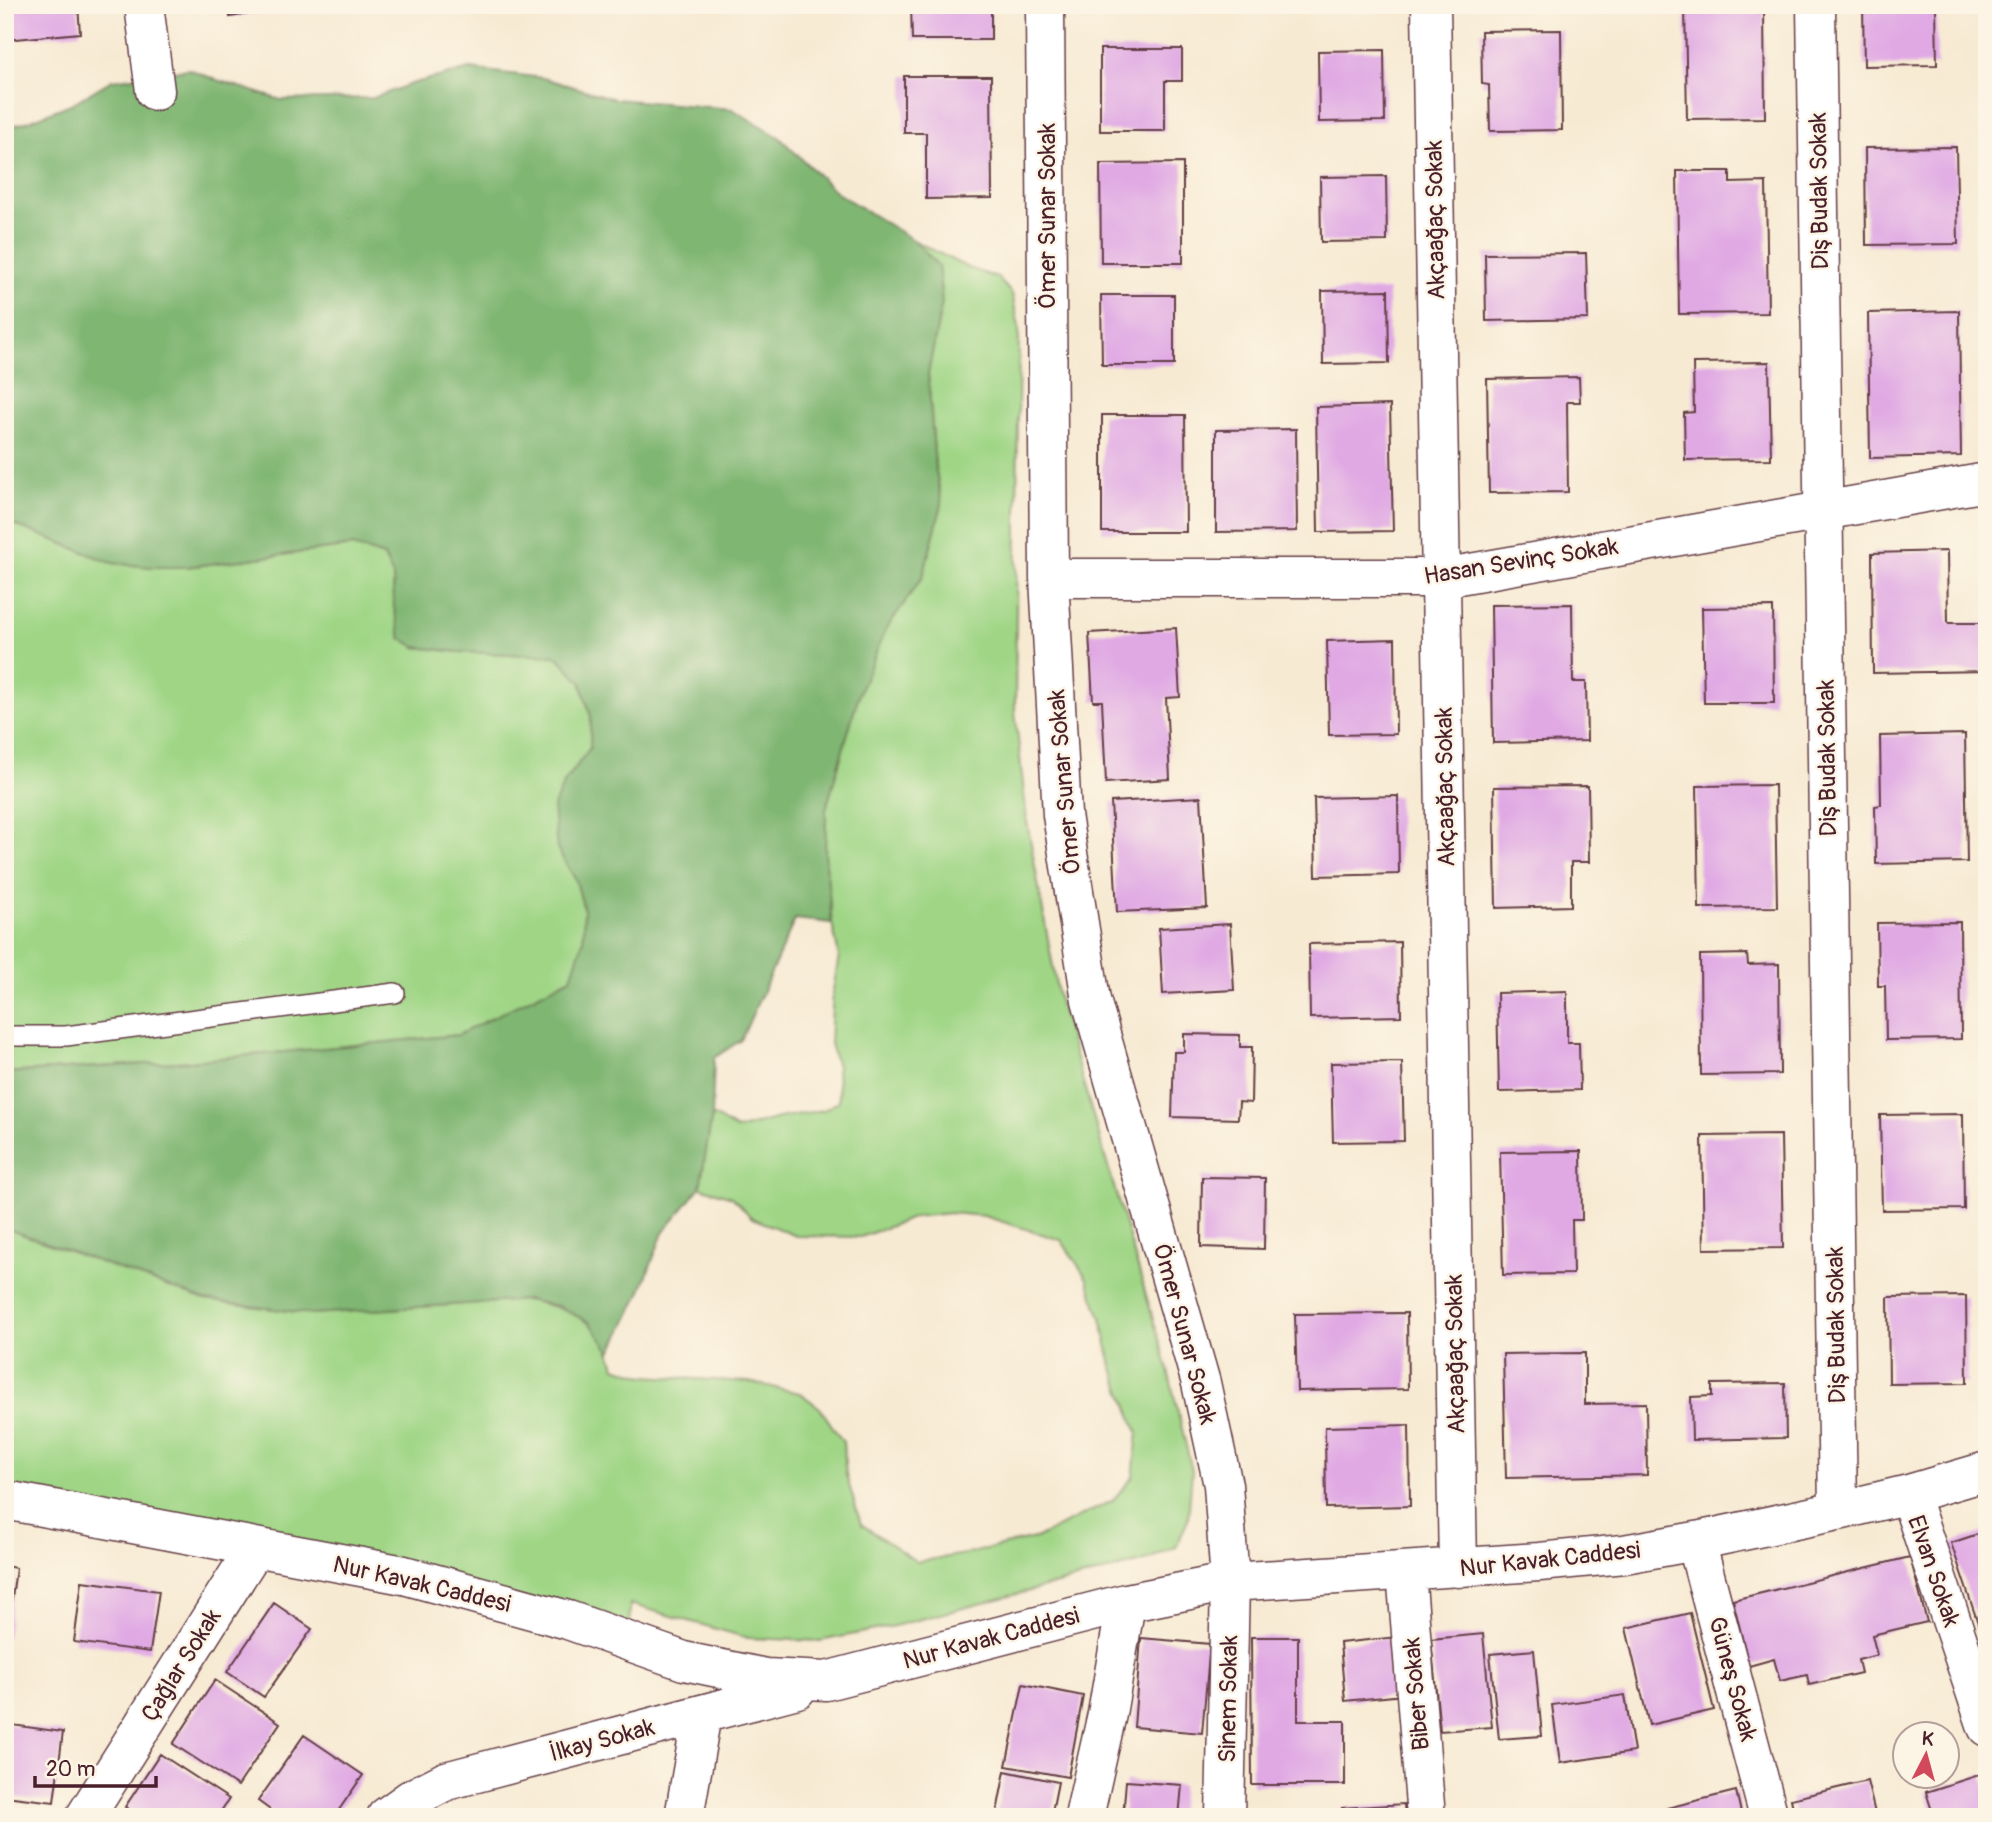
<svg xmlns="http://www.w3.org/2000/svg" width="1992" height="1822" font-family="Pangolin,sans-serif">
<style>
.green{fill:#9fd585;stroke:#747a58;stroke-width:2}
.forest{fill:#7fb672;stroke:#646a4e;stroke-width:2}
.building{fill:#e0a9e4}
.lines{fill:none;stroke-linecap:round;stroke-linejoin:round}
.lane-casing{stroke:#643d44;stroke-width:22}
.street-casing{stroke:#643d44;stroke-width:41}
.lane{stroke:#fff;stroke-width:19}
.street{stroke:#fff;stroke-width:38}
.labels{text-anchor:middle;stroke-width:5;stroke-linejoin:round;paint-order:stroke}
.street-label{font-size:24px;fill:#4a1f2b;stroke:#fcf5e5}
</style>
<rect width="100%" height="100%" fill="#fcf5e5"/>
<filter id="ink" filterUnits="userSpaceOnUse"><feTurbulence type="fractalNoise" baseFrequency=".0143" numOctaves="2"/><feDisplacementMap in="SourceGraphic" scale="14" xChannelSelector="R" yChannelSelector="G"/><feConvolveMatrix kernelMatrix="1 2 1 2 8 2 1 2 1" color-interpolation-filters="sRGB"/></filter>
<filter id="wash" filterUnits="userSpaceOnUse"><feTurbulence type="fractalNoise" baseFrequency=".00686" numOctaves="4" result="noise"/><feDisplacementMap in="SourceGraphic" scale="28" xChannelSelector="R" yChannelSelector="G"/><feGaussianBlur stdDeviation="1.57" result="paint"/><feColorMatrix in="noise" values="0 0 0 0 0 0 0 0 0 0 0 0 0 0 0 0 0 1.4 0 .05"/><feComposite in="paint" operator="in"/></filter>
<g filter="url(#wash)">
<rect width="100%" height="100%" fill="#f7ead3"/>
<path class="green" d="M 915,241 L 966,267 L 998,278 L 1012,294 L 1019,327 L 1015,711 L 1027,822 L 1059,1001 L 1167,1366 L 1192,1471 L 1188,1520 L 1176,1547 L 1142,1562 L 890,1627 L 820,1641 L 748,1638 L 630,1604 L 629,1642 L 5,1500 L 5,1228 L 205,1300 L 312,1314 L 527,1300 C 569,1309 604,1320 615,1367 L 644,1376 L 749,1382 L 800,1393 L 820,1408 L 843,1442 L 846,1475 L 861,1524 L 917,1562 L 971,1553 L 1039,1537 L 1112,1501 L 1133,1477 L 1138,1433 L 1112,1366 L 1101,1318 L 1086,1277 L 1061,1240 L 984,1216 L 950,1213 L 915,1217 L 861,1237 L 796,1236 L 752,1218 L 732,1197 L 700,1187 L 712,1115 L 737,1130 L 778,1118 L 824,1110 L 839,1101 L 837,1066 L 830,1044 L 833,990 L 839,956 L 832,923 L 825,854 L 826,809 L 860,690 L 886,629 L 923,576 L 942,504 L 935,466 L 928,374 L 942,302 L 938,266 Z
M 5,521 L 112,563 L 152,567 L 186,567 L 353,546 L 384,556 L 393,576 L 394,608 L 416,647 L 459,652 L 557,656 L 581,682 L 591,717 L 590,748 L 564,783 L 557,849 L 576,880 L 584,910 L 583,941 L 572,978 L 459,1035 L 191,1061 L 5,1073 Z"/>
<path class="forest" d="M 188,69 L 217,80 L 281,100 L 373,98 L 414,83 L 470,69 L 543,78 L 615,99 L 732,109 L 779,137 L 837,193 L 915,241 L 938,266 L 942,302 L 928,374 L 935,466 L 942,504 L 923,576 L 886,629 L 860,690 L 826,809 L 825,854 L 832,923 L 795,919 L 741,1040 L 714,1058 L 712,1115 L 700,1187 L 663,1233 L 638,1298 L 611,1352 L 590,1323 L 558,1306 L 527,1300 L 312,1314 L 205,1300 L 5,1228 L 5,1073 L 191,1061 L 458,1035 L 571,978 L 583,941 L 584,910 L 576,880 L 557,849 L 553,807 L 564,783 L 590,748 L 591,717 L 581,682 L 557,656 L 459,652 L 416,647 L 401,638 L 394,608 L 393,576 L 384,556 L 353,546 L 186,567 L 152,567 L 112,563 L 5,521 L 5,128 L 29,121 L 73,103 L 112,80 Z"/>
<g id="blocks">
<path class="building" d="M 5,5 L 78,5 L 80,33 L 5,40 Z
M 228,5 L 293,5 L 293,7 L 230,17 Z
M 911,5 L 991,5 L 991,40 L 912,40 Z
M 1100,5 L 1175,5 L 1175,11 L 1100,12 Z
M 1317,5 L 1383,5 L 1383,8 L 1317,10 Z
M 1685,5 L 1764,5 L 1765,118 L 1687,119 Z
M 1863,5 L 1936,5 L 1937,65 L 1864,66 Z
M 1561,30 L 1562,130 L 1490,131 L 1489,85 L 1482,84 L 1481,31 Z
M 1100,49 L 1182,49 L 1182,81 L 1165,81 L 1165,131 L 1100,131 Z
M 1384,50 L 1385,121 L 1319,122 L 1318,51 Z
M 904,76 L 991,76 L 992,198 L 926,199 L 926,133 L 904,133 Z
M 1956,147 L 1958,244 L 1866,245 L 1865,148 Z
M 1183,163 L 1183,263 L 1101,263 L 1100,164 Z
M 1677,171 L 1730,171 L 1730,183 L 1766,182 L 1768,313 L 1679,314 Z
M 1386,176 L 1387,241 L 1321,242 L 1320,177 Z
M 1586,253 L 1588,319 L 1486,321 L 1485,254 Z
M 1388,290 L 1389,363 L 1323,364 L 1322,291 Z
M 1101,295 L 1174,295 L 1174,365 L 1102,365 Z
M 1959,311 L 1961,456 L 1870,458 L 1868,313 Z
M 1769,362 L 1771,459 L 1685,460 L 1684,413 L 1694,412 L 1693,363 Z
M 1579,377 L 1580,402 L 1567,402 L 1568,492 L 1489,493 L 1487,379 Z
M 1390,405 L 1393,531 L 1318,532 L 1316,407 Z
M 1102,415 L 1185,415 L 1186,532 L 1102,532 Z
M 1296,429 L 1297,531 L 1216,532 L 1216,430 Z
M 1947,551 L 1948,623 L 1987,623 L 1987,671 L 1873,673 L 1872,553 Z
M 1572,604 L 1573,682 L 1586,682 L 1587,741 L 1493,743 L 1491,605 Z
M 1773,607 L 1774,703 L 1704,703 L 1702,608 Z
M 1176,628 L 1180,697 L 1166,698 L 1170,779 L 1106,783 L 1102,701 L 1093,701 L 1089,633 Z
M 1395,639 L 1396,734 L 1329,735 L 1327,641 Z
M 1965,734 L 1967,862 L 1876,864 L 1875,806 L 1881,805 L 1880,736 Z
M 1775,785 L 1777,907 L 1699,908 L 1697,786 Z
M 1588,786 L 1589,862 L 1571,862 L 1571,906 L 1496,908 L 1494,787 Z
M 1398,796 L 1399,874 L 1316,876 L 1314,798 Z
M 1201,797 L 1207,908 L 1117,912 L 1111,802 Z
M 1960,922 L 1961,1039 L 1886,1040 L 1885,986 L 1878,986 L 1877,923 Z
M 1230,924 L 1234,990 L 1163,994 L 1159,928 Z
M 1400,942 L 1401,1016 L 1310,1018 L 1309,944 Z
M 1747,954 L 1748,965 L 1779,964 L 1780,1074 L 1701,1075 L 1700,955 Z
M 1567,991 L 1567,1043 L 1579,1043 L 1580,1090 L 1499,1092 L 1497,993 Z
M 1184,1034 L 1240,1035 L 1240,1047 L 1252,1047 L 1251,1103 L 1239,1102 L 1238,1119 L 1172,1117 L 1174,1052 L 1184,1052 Z
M 1402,1062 L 1404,1141 L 1333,1142 L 1331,1063 Z
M 1963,1114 L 1964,1209 L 1882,1210 L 1880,1115 Z
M 1781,1135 L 1783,1248 L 1704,1249 L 1702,1136 Z
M 1581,1151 L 1582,1220 L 1572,1220 L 1573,1274 L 1503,1275 L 1500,1152 Z
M 1202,1177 L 1265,1178 L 1264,1249 L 1201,1247 Z
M 1966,1296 L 1967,1383 L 1889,1384 L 1888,1297 Z
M 1407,1313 L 1408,1389 L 1297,1391 L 1295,1314 Z
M 1585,1353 L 1585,1404 L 1646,1403 L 1647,1475 L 1506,1478 L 1503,1354 Z
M 1785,1383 L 1786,1438 L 1692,1440 L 1691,1397 L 1712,1396 L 1712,1384 Z
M 1409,1425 L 1410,1506 L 1326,1508 L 1325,1427 Z
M 1987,1531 L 1987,1647 L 1986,1647 L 1951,1543 Z
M 1910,1557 L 1927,1622 L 1872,1635 L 1877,1655 L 1858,1660 L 1861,1673 L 1809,1685 L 1807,1675 L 1780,1681 L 1774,1659 L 1749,1666 L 1733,1600 Z
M 5,1566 L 16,1568 L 7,1637 L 5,1637 Z
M 82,1581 L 159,1591 L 150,1652 L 74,1642 Z
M 274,1603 L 312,1629 L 264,1697 L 227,1672 Z
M 1690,1613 L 1714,1710 L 1649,1725 L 1626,1628 Z
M 1483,1634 L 1492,1727 L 1440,1731 L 1431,1639 Z
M 1251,1637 L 1298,1637 L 1298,1721 L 1345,1721 L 1345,1785 L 1252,1785 Z
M 1397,1637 L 1403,1695 L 1345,1701 L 1340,1643 Z
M 1141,1638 L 1210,1644 L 1202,1733 L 1134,1727 Z
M 1534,1650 L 1542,1736 L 1499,1739 L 1490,1654 Z
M 215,1680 L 280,1723 L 238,1786 L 173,1744 Z
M 1023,1684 L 1083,1696 L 1068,1777 L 1006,1766 Z
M 1625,1695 L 1634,1752 L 1560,1763 L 1552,1705 Z
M 5,1724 L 63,1732 L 54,1802 L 5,1796 Z
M 304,1735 L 363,1775 L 334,1817 L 280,1817 L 258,1801 Z
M 160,1754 L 229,1799 L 217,1817 L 140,1817 L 125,1807 Z
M 1005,1771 L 1058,1782 L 1051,1817 L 996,1817 Z
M 1982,1774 L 1987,1790 L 1987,1817 L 1934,1817 L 1926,1792 Z
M 1126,1781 L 1182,1785 L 1179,1817 L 1123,1817 Z
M 1867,1781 L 1876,1817 L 1795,1817 L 1791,1799 Z
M 1736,1791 L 1742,1817 L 1669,1817 L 1667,1808 Z
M 1404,1804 L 1405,1817 L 1343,1817 L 1342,1808 Z
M 1614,1811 L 1615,1817 L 1591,1817 L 1590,1816 Z"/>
</g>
</g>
<g filter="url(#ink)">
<use href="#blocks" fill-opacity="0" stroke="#643d44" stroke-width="2"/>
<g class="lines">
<g class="lane-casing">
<path id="lane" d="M 5,1036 L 66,1036 L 395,993"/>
</g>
<g class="street-casing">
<path id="street" d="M 144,5 L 155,91
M 1045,5 L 1049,578 L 1062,815 L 1091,1000 L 1201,1383 L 1223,1485 L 1230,1582 L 1225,1817
M 1431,5 L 1458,1568
M 1816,5 L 1838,1511
M 1049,578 L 1442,578 L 1987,482
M 1909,1494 L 1987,1727
M 5,1500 L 404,1575 L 568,1620 L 684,1661 L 766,1678 L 826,1681 L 1126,1603 L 1230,1582 L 1539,1562 L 1624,1554 L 1696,1541 L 1838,1511 L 1909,1494 L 1987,1471
M 1696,1541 L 1769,1817
M 1406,1572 L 1426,1817
M 85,1817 L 255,1548
M 386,1817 L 411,1799 L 446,1781 L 797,1689
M 684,1817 L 702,1714
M 1084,1817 L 1107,1714 L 1126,1603"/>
</g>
<use href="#lane" class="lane"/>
<use href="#street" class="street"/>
</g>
</g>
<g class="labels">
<g class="street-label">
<text transform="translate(1819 191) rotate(-91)" y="8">Diş Budak Sokak</text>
<text transform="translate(1047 216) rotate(-90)" y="8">Ömer Sunar Sokak</text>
<text transform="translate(1435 220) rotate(-91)" y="8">Akçaağaç Sokak</text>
<text transform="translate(1521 561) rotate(-9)" y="8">Hasan Sevinç Sokak</text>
<text transform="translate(1827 758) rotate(-91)" y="8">Diş Budak Sokak</text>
<text transform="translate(1064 782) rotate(-95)" y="8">Ömer Sunar Sokak</text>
<text transform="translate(1445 787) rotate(-91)" y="8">Akçaağaç Sokak</text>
<text transform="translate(1836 1325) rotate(-91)" y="8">Diş Budak Sokak</text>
<text transform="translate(1185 1334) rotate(75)" y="8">Ömer Sunar Sokak</text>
<text transform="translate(1455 1354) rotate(-91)" y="8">Akçaağaç Sokak</text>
<text transform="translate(1550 1559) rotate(-6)" y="8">Nur Kavak Caddesi</text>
<text transform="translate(1934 1571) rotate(71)" y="8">Elvan Sokak</text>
<text transform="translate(422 1584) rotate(13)" y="8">Nur Kavak Caddesi</text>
<text transform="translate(991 1638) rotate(-15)" y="8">Nur Kavak Caddesi</text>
<text transform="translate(181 1665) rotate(-58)" y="8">Çağlar Sokak</text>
<text transform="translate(1733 1679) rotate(75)" y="8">Güneş Sokak</text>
<text transform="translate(1416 1694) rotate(-95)" y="8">Biber Sokak</text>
<text transform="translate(1228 1699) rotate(-89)" y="8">Sinem Sokak</text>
<text transform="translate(602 1740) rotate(-15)" y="8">İlkay Sokak</text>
</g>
</g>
<rect width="1992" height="1822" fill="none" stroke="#fcf5e5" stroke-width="28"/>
<g transform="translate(1926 1755) rotate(6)"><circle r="33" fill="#fcf5e5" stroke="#b59f9b" stroke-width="2"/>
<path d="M0-5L12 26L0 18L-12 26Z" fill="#d1495b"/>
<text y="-10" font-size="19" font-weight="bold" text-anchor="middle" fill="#4a1f2b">K</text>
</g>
<path d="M35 1776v10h121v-10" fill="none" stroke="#4a1f2b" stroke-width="3.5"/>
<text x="46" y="1776" font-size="21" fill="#4a1f2b" stroke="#fcf5e5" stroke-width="5" paint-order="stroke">20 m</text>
</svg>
